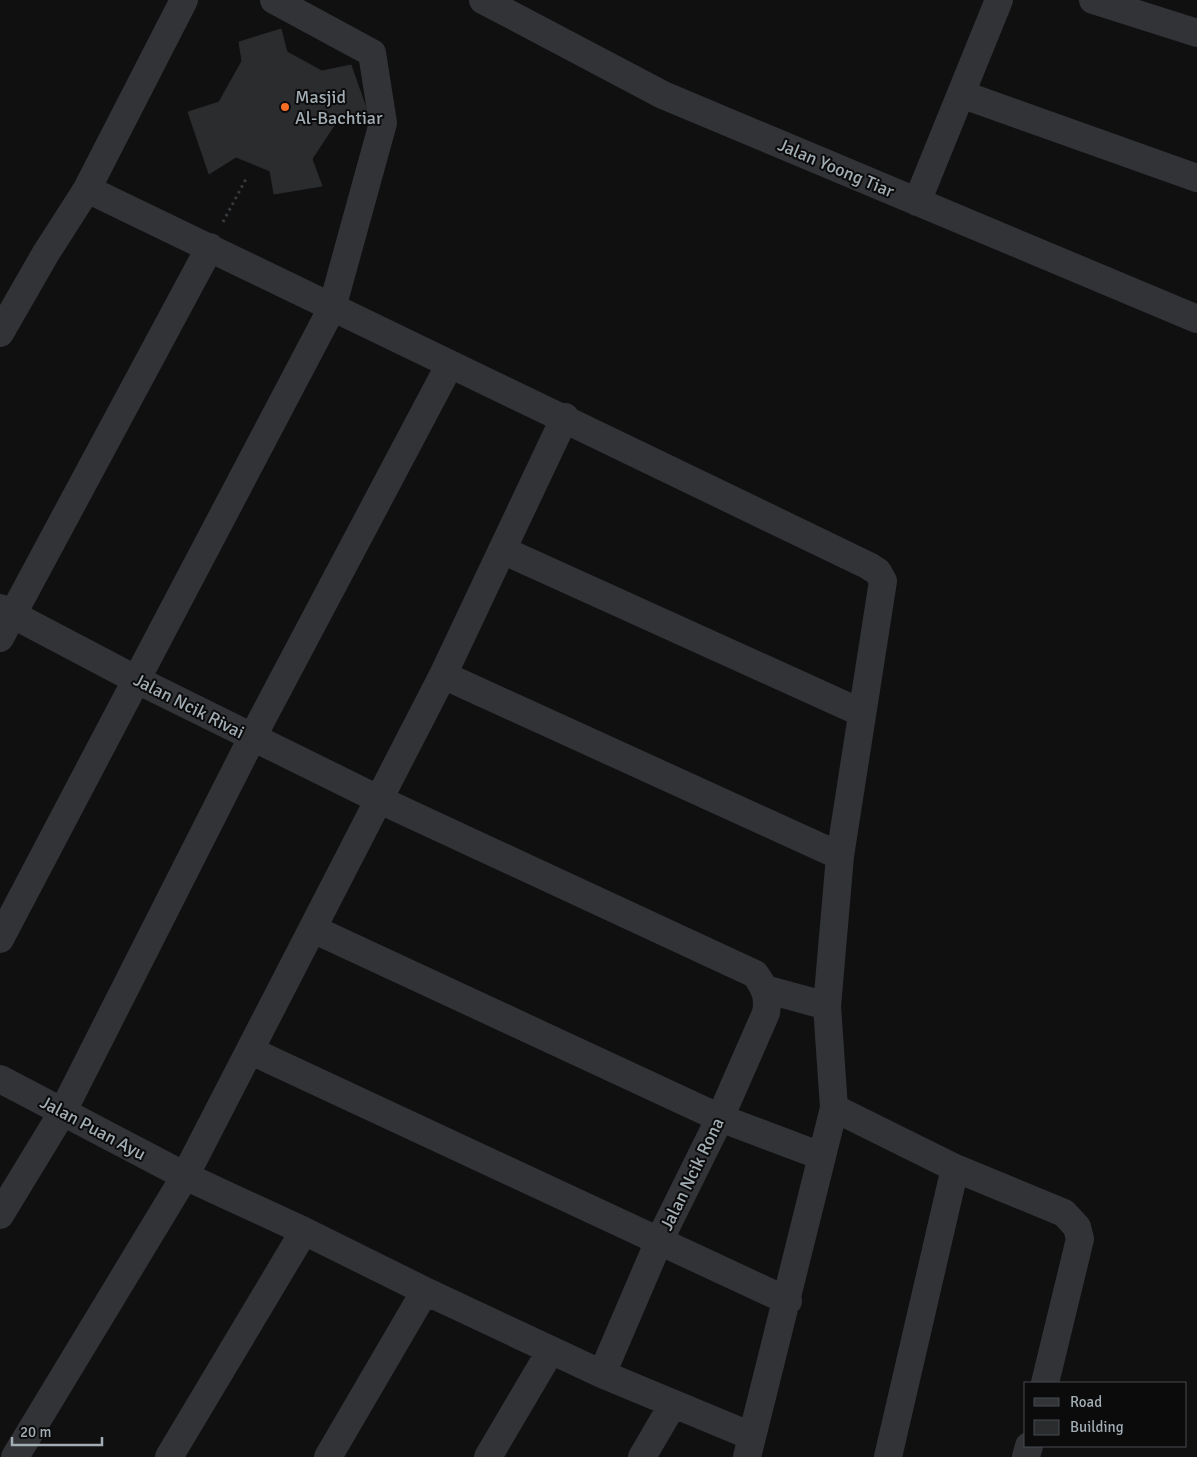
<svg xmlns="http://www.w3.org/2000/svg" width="1197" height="1457" font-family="Signika,sans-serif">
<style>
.building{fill:#2b2c2e;stroke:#2a2b2d}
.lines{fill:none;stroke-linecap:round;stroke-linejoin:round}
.path{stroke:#373b3d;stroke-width:3;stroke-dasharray:2.5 4;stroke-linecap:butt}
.minor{stroke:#313336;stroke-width:28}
.poi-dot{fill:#f66d23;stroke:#0b0b0c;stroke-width:2}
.labels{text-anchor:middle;stroke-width:4;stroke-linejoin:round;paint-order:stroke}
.poi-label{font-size:18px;fill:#a1acb3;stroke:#0b0b0c;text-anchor:start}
.street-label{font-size:18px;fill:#a1acb3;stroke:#0b0b0c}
</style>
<rect width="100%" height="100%" fill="#101011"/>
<path class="building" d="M 281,29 L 287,52 L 322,71 L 351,65 L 370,119 L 337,121 L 312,159 L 322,186 L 274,194 L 270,171 L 236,157 L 209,174 L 188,112 L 219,102 L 242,61 L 239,42 Z"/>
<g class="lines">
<path class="path" d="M 223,222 L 247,177"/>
<path class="minor" d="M 483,0 L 663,95 L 1197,319
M 1093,0 L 1197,33
M 961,94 L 1197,178
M 87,189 L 869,566 L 878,572 L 883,581 L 840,856 L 827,1006 L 834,1108 L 747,1457
M 917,202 L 999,0
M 0,333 L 46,253 L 87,189 L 184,0
M 502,550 L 862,713
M 0,608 L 135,679 L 380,800 L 755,974 C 765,988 769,996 766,1013 L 720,1118 L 659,1241 L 602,1374
M 0,638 L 210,247
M 443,675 L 840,856
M 313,929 L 720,1118 L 821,1156
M 0,939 L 332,308 L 383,123 L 372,53 L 274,0
M 765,989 L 827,1006
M 251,1051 L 788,1301
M 0,1079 L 185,1176 L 304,1231 L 425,1291 L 602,1374 L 751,1436
M 834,1108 L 955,1168 L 1064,1213 L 1077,1227 L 1080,1239 L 1045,1383
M 0,1215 L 62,1113 L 252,738 L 450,364
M 15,1457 L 185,1176 L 443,675 L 565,417
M 169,1457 L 304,1231
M 328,1457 L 425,1291
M 488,1457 L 551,1350
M 642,1457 L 673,1404
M 888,1457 L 955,1168
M 1026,1457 L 1029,1446"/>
</g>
<circle class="poi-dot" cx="285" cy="107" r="5"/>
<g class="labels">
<g class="poi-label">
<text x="295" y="103">Masjid<tspan x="295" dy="21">Al-Bachtiar</tspan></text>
</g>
<g class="street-label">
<text transform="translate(836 168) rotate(23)" y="6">Jalan Yoong Tiar</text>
<text transform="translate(189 706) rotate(27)" y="6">Jalan Ncik Rivai</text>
<text transform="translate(93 1128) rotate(28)" y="6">Jalan Puan Ayu</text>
<text transform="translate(692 1174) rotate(-64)" y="6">Jalan Ncik Rona</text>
</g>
</g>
<rect x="1024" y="1382" width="162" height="65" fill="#0b0b0c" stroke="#474b4f"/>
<rect x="1034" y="1398" width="25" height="8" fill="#313336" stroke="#474b4f"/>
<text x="1070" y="1407" font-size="15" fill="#a1acb3">Road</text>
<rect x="1034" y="1420" width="25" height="15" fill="#2b2c2e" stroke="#474b4f"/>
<text x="1070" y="1432" font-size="15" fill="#a1acb3">Building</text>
<path d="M12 1437v8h90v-8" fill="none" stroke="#a1acb3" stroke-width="2.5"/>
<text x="20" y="1437" font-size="15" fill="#a1acb3" stroke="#0b0b0c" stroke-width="4" paint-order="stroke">20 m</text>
</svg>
